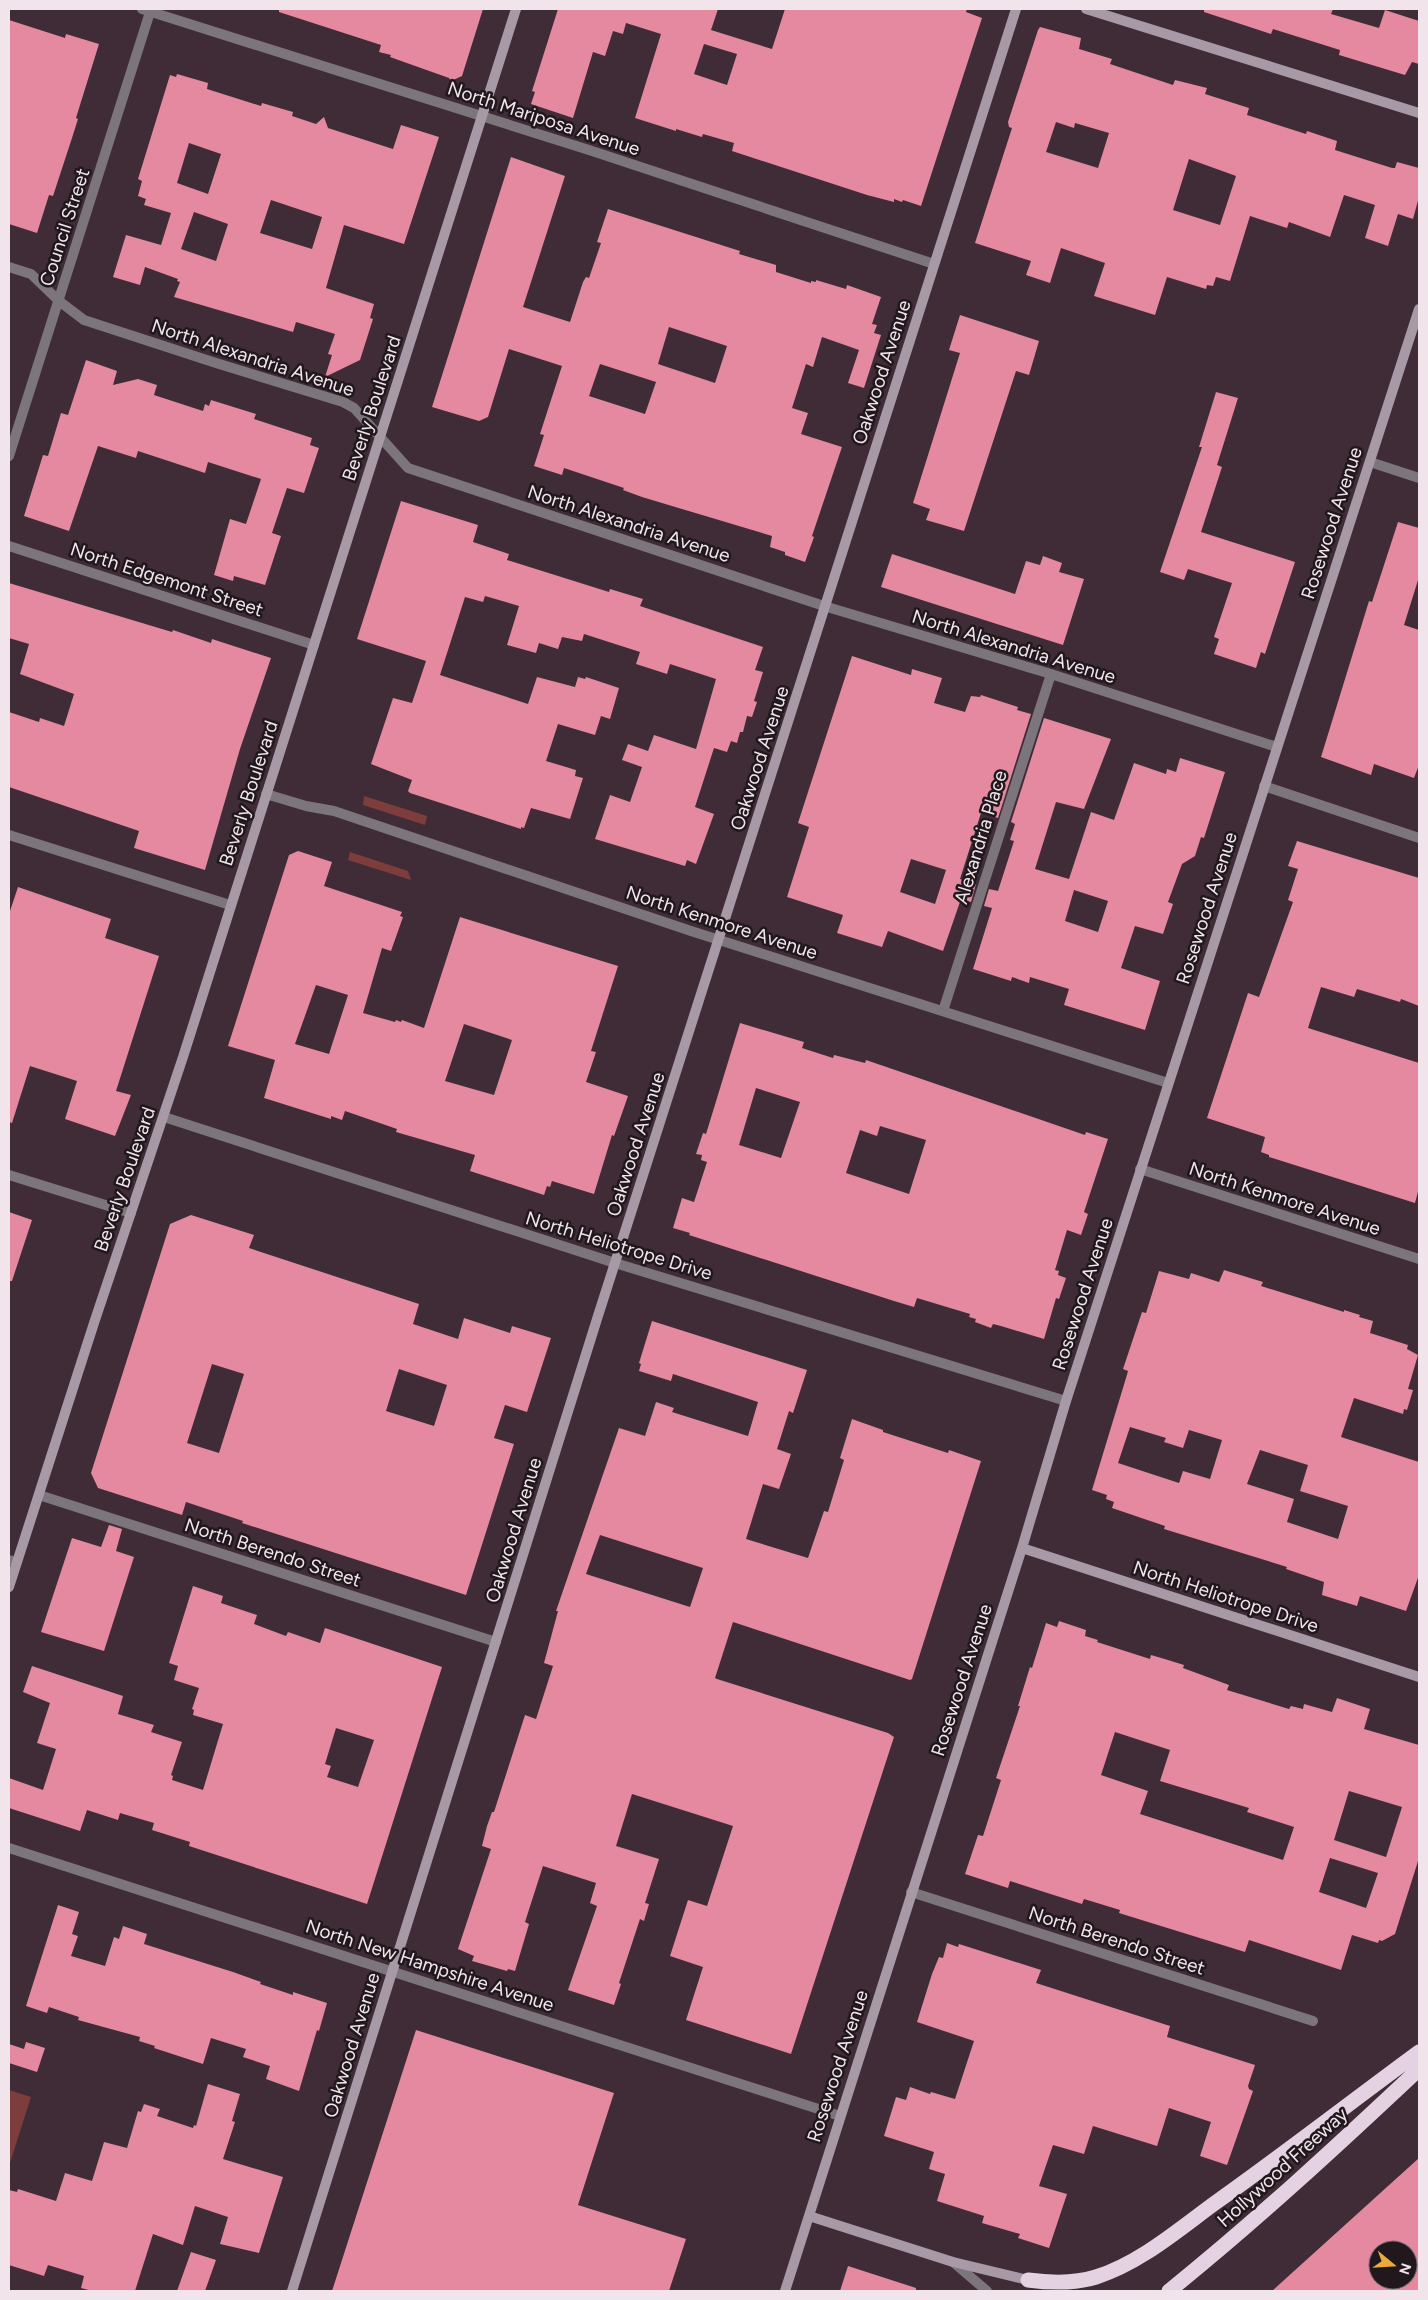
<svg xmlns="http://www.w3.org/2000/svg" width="1428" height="2300" font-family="Figtree,sans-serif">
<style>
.green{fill:#7d3d3c}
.building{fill:#e4899f;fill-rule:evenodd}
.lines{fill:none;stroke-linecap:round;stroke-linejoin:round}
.street{stroke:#7d757c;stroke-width:10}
.secondary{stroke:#a79aa6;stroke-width:10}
.highway{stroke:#e4d1e2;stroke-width:15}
.labels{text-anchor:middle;stroke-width:5;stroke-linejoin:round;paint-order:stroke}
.street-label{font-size:19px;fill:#f1e4ea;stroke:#20181c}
</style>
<rect width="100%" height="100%" fill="#3f2c36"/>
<path class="green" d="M 364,796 L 427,816 L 425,825 L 363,805 Z
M 350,852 L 408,871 L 411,880 L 348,860 Z
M 9,2090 L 31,2097 L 9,2166 Z"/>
<path class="building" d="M 279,9 L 483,9 L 462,76 L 451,81 L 449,78 L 390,57 L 391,55 L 379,52 L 381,45 L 279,12 Z
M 558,9 L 718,9 L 711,30 L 772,49 L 785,9 L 967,9 L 966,12 L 982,18 L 921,206 L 903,200 L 902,202 L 894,199 L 894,202 L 867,195 L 732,151 L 734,143 L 703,134 L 702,137 L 676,129 L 676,131 L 635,118 L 661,34 L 626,23 L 623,34 L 613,31 L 605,56 L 593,52 L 573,118 L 531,104 L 535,92 L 532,91 ZM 704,44 L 737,54 L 727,85 L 694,74 Z
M 1204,9 L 1333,9 L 1331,14 L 1379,28 L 1385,10 L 1419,21 L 1419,64 L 1412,62 L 1405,75 L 1339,55 L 1340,50 L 1273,29 L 1271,34 L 1204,12 Z
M 9,20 L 65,38 L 66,34 L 99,44 L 80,105 L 76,118 L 78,119 L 72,138 L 53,196 L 49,195 L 37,233 L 9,224 Z
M 1040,27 L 1081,38 L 1079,49 L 1112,59 L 1110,64 L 1173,85 L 1175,80 L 1207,88 L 1205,94 L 1249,108 L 1247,115 L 1306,134 L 1307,131 L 1337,141 L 1335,150 L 1392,168 L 1395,168 L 1397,162 L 1419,168 L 1419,197 L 1413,219 L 1398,214 L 1388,246 L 1365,238 L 1375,205 L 1344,195 L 1330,237 L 1289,222 L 1287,228 L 1250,216 L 1230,281 L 1216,277 L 1213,286 L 1207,285 L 1206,289 L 1167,277 L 1155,315 L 1094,296 L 1105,263 L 1061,248 L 1050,283 L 1026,275 L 1031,261 L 975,243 L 1012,128 L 1009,127 L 1008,122 L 1038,30 ZM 1056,122 L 1074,128 L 1075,123 L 1109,133 L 1098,168 L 1046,152 ZM 1189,159 L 1236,176 L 1220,225 L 1173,210 Z
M 177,74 L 208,83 L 207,89 L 261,106 L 262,103 L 293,112 L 292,116 L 316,124 L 324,117 L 328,128 L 393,149 L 401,125 L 439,137 L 404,244 L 344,225 L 326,288 L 374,304 L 370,318 L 373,319 L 360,360 L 325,377 L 332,355 L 328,354 L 335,334 L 296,322 L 293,332 L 174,297 L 180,282 L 177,281 L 178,279 L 145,267 L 140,285 L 113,277 L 126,235 L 161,245 L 171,213 L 144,205 L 146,199 L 138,196 L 142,181 L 138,179 L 170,75 L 176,77 ZM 189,143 L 221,154 L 208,194 L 177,183 ZM 271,200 L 322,217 L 312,249 L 260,233 ZM 194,212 L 228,224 L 216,261 L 181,249 Z
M 511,157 L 565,176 L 523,307 L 570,322 L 583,282 L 586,277 L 589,278 L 601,243 L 597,242 L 608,209 L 740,251 L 739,254 L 776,265 L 776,272 L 811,283 L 811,281 L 816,282 L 816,280 L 846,289 L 847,285 L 881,297 L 872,324 L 877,325 L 874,333 L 881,335 L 864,388 L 848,383 L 859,350 L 822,337 L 813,367 L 806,364 L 792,408 L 808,413 L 801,434 L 842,447 L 812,536 L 814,537 L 805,562 L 785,555 L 785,552 L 770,547 L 772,536 L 642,497 L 623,490 L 624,488 L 564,468 L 562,475 L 534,466 L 544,435 L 540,434 L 562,366 L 509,349 L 488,417 L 479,421 L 432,407 ZM 669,327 L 727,346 L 715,383 L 658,364 ZM 600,364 L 656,382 L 645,414 L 589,396 Z
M 960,315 L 1039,341 L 1029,375 L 1016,371 L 964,531 L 926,520 L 930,509 L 913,503 L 960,353 L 949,350 Z
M 86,360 L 117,371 L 113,385 L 138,379 L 157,385 L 154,395 L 203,411 L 205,404 L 209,406 L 211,400 L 256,414 L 254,419 L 312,438 L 310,445 L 319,448 L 304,493 L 287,488 L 272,533 L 281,536 L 265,585 L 234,576 L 233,581 L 214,575 L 230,519 L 246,524 L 261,479 L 208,462 L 205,473 L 138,451 L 136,458 L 98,446 L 69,531 L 24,516 L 43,455 L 48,456 L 61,413 L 68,415 Z
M 1216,392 L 1238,398 L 1217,465 L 1222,467 L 1201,532 L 1295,562 L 1265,654 L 1261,652 L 1256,668 L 1214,654 L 1219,639 L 1214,637 L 1232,583 L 1188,569 L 1184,580 L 1160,572 L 1202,447 L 1199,447 Z
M 401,501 L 478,525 L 473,542 L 509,554 L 507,560 L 609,592 L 610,589 L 643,599 L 640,606 L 763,647 L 755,670 L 763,672 L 754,701 L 757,702 L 752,717 L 747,716 L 743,732 L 740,732 L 737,743 L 731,741 L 727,752 L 714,748 L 695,807 L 714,814 L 696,864 L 687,860 L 685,866 L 595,839 L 610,795 L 630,802 L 642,767 L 622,760 L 628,744 L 648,751 L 654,735 L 696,749 L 716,679 L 670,664 L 667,674 L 636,664 L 640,652 L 584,634 L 582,641 L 562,637 L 558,649 L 539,643 L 536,653 L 507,645 L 519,606 L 485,596 L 483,602 L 465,597 L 440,675 L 528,704 L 537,677 L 575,687 L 578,677 L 585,679 L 586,677 L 619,688 L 610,719 L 601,716 L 595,735 L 558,724 L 546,761 L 576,770 L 575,776 L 583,778 L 570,819 L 531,808 L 524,828 L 521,827 L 521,829 L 410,793 L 408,791 L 412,780 L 371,764 L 393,698 L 412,703 L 426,661 L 357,639 Z
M 1398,522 L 1419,528 L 1419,577 L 1404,625 L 1419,630 L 1419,765 L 1414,778 L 1374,764 L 1371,775 L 1321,757 L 1369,601 L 1372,602 Z
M 892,554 L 1015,594 L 1026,561 L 1040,565 L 1043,556 L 1062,563 L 1059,572 L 1084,579 L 1063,645 L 881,587 Z
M 9,583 L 172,632 L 173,630 L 211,643 L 212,639 L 271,658 L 240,749 L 205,870 L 134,848 L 139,831 L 9,787 L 9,712 L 39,722 L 40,718 L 64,726 L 74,694 L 20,674 L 29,644 L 9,638 Z
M 852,656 L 911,675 L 912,669 L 942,678 L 934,703 L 965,712 L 971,696 L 980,697 L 981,695 L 1018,707 L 1017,710 L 1031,714 L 998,818 L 981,813 L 960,879 L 976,884 L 971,902 L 961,899 L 943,951 L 888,931 L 882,947 L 837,933 L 843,915 L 787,897 L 809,827 L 798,823 ZM 911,859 L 946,870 L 935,904 L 900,892 Z
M 1044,718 L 1111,739 L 1084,809 L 1056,802 L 1035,869 L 1069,879 L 1091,812 L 1114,820 L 1134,763 L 1166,774 L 1167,769 L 1176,772 L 1180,758 L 1225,772 L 1204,838 L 1201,837 L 1195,856 L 1182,864 L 1168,902 L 1173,904 L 1163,934 L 1135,926 L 1121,968 L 1160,981 L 1145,1030 L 1064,1005 L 1069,989 L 1030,977 L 1029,983 L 1012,977 L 1011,981 L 973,969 L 992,908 L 984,906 L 989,889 L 998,891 L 1014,841 L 1010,840 L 1015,824 L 1011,822 ZM 1074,890 L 1108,901 L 1098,932 L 1065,921 Z
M 1297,841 L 1419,878 L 1419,1006 L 1401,999 L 1400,1002 L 1357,989 L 1354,997 L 1321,987 L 1308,1028 L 1419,1063 L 1419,1188 L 1415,1203 L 1269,1157 L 1269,1155 L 1261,1152 L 1265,1137 L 1207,1118 L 1248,993 L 1259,997 L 1293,902 L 1288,900 L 1298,869 L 1288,866 Z
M 298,851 L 332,862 L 324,886 L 402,912 L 400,916 L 403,917 L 391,951 L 382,948 L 363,1013 L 395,1022 L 396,1020 L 401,1022 L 402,1020 L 424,1028 L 460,917 L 618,966 L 591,1051 L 596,1052 L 586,1082 L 628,1096 L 614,1136 L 612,1135 L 594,1194 L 552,1181 L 550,1187 L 547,1186 L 544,1195 L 470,1171 L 475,1155 L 396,1132 L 397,1129 L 345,1111 L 342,1120 L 331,1116 L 331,1119 L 264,1098 L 275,1060 L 228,1046 L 289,855 ZM 316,985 L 348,995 L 329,1054 L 295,1044 ZM 464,1024 L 512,1040 L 494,1095 L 445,1081 Z
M 18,887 L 111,919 L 105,938 L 159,956 L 116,1091 L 131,1095 L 115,1136 L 65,1119 L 77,1081 L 30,1066 L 12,1123 L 9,1122 L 9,914 Z
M 740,1023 L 804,1042 L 802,1048 L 833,1058 L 834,1055 L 865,1063 L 866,1060 L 1085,1135 L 1086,1132 L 1108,1139 L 1084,1212 L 1088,1214 L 1081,1235 L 1067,1230 L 1055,1270 L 1059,1271 L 1058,1275 L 1066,1278 L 1059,1299 L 1056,1298 L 1044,1339 L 1001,1326 L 993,1324 L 991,1328 L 975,1322 L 976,1319 L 969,1317 L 970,1314 L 917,1298 L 914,1307 L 894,1301 L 689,1235 L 690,1233 L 673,1228 L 682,1198 L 694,1202 L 707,1162 L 701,1160 L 702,1155 L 696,1154 L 703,1133 L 706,1134 ZM 756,1088 L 800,1102 L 781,1158 L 739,1145 ZM 880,1126 L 926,1140 L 909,1194 L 846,1173 L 860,1130 L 877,1136 Z
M 9,1212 L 32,1220 L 12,1281 L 9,1281 Z
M 191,1215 L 254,1235 L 249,1248 L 419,1304 L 413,1324 L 458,1339 L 464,1318 L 510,1333 L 512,1326 L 551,1338 L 527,1412 L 505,1405 L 494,1438 L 514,1444 L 466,1595 L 242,1523 L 243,1521 L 186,1502 L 182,1515 L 98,1488 L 91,1473 L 170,1224 ZM 212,1364 L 244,1374 L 219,1453 L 187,1443 ZM 399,1369 L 447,1385 L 434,1426 L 386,1411 Z
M 1224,1270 L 1263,1282 L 1261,1286 L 1344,1312 L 1344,1310 L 1360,1315 L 1359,1317 L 1373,1321 L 1370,1333 L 1408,1345 L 1407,1349 L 1418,1355 L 1408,1389 L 1413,1390 L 1407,1410 L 1404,1409 L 1403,1414 L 1354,1398 L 1341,1437 L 1419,1462 L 1419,1575 L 1406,1611 L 1360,1596 L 1357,1606 L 1322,1595 L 1324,1582 L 1286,1569 L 1287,1567 L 1164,1529 L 1165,1526 L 1112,1508 L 1114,1502 L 1106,1499 L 1107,1495 L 1092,1490 L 1126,1378 L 1128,1371 L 1123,1369 L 1142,1312 L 1146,1313 L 1159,1271 L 1189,1279 L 1191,1273 L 1219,1282 ZM 1130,1427 L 1166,1438 L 1164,1442 L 1183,1448 L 1189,1430 L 1222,1440 L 1210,1479 L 1183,1471 L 1179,1483 L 1118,1463 ZM 1260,1450 L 1308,1465 L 1300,1491 L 1348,1506 L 1338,1539 L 1287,1522 L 1294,1499 L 1247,1484 Z
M 652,1321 L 807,1370 L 793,1413 L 789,1411 L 777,1449 L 791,1454 L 779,1489 L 763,1484 L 746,1539 L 808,1558 L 824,1511 L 828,1512 L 844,1460 L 840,1458 L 852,1419 L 883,1430 L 883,1432 L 948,1453 L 949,1450 L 981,1461 L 912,1679 L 910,1680 L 733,1622 L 715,1678 L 717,1679 L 888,1733 L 894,1737 L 791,2054 L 686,2020 L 703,1967 L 670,1956 L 688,1900 L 707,1906 L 733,1826 L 632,1794 L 616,1846 L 659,1859 L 645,1903 L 649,1904 L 644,1921 L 640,1919 L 619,1983 L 621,1984 L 614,2005 L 568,1990 L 597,1906 L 590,1903 L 596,1883 L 543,1866 L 525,1922 L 529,1924 L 515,1971 L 508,1969 L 507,1971 L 472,1961 L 474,1956 L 458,1949 L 491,1849 L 482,1846 L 487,1826 L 492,1812 L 494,1812 L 525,1715 L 536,1719 L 553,1666 L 544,1663 L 558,1611 L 556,1611 L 619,1428 L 645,1436 L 656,1402 L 674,1408 L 672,1412 L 748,1436 L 758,1402 L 673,1374 L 671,1381 L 639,1371 L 641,1364 L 639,1363 ZM 600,1535 L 703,1568 L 690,1607 L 586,1574 Z
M 109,1525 L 122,1529 L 116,1551 L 134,1557 L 104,1651 L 41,1632 L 72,1538 L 101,1547 Z
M 193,1586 L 223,1596 L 221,1603 L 257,1615 L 254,1624 L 286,1636 L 288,1632 L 320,1643 L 325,1628 L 442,1667 L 367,1904 L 189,1846 L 190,1842 L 152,1830 L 154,1823 L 120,1813 L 118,1820 L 87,1810 L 80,1831 L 9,1808 L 9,1778 L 43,1790 L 56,1749 L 37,1743 L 50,1703 L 23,1692 L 32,1666 L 123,1696 L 118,1714 L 154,1725 L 151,1732 L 182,1742 L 171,1775 L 173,1776 L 172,1780 L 203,1790 L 223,1724 L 193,1715 L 194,1710 L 192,1709 L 199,1688 L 174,1680 L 178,1666 L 169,1663 ZM 336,1728 L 374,1740 L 358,1787 L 327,1777 L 331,1766 L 325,1764 Z
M 1059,1621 L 1086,1630 L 1085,1636 L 1098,1640 L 1097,1642 L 1150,1659 L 1151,1655 L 1168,1660 L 1184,1665 L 1183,1668 L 1229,1685 L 1227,1690 L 1289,1709 L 1291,1706 L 1303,1709 L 1304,1704 L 1332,1712 L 1337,1698 L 1370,1709 L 1364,1729 L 1419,1745 L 1419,1858 L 1395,1934 L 1382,1941 L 1379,1940 L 1378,1943 L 1352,1935 L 1341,1970 L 1249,1940 L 1245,1952 L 1119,1913 L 1120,1910 L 1084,1899 L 1082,1904 L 1010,1881 L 1008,1888 L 965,1874 L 978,1835 L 983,1836 L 1001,1780 L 996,1778 L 1020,1706 L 1018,1706 L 1030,1667 L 1032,1668 L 1046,1623 L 1057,1627 ZM 1115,1732 L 1170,1750 L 1160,1781 L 1249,1808 L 1247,1812 L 1294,1827 L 1283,1860 L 1140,1814 L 1148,1791 L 1101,1775 ZM 1349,1791 L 1402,1807 L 1386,1857 L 1334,1840 ZM 1330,1858 L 1378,1873 L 1366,1908 L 1319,1892 Z
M 58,1905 L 79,1912 L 72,1934 L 78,1936 L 71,1956 L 105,1966 L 114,1937 L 119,1939 L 123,1926 L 147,1934 L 144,1944 L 233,1972 L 261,1982 L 260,1984 L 293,1995 L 293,1992 L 327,2003 L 319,2031 L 317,2030 L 299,2091 L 266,2079 L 270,2066 L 243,2057 L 246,2049 L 211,2038 L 203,2064 L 154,2048 L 155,2046 L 139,2041 L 140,2037 L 78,2020 L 79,2017 L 49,2007 L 47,2013 L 26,2006 Z
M 947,1943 L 958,1947 L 959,1944 L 1041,1970 L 1036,1983 L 1170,2026 L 1167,2037 L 1255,2065 L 1248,2086 L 1249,2089 L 1253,2091 L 1227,2165 L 1200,2156 L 1211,2122 L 1169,2108 L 1157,2146 L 1093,2126 L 1084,2154 L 1053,2145 L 1039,2186 L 1067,2194 L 1049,2248 L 1018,2238 L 1020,2234 L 982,2223 L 984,2216 L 937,2201 L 945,2174 L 929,2169 L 934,2152 L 884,2136 L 896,2097 L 906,2100 L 910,2087 L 930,2094 L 931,2092 L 955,2099 L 974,2041 L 917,2022 L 932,1974 L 939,1957 L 943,1958 Z
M 416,2030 L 614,2093 L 578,2205 L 686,2239 L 669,2291 L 332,2291 Z
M 26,2042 L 45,2048 L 37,2072 L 9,2063 L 9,2044 L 24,2049 Z
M 208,2084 L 240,2094 L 232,2121 L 235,2122 L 223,2159 L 283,2177 L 259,2253 L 220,2244 L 228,2217 L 195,2206 L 183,2245 L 153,2234 L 135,2291 L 92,2291 L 81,2288 L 84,2276 L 48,2265 L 44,2276 L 9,2265 L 9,2190 L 17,2192 L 18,2189 L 56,2201 L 65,2173 L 92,2181 L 104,2142 L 127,2148 L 138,2111 L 141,2112 L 144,2104 L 160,2109 L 157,2116 L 193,2128 L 194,2125 L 196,2126 Z
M 1419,2158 L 1419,2291 L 1272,2291 ZM 1378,2250 L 1408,2250 L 1408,2280 L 1378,2280 Z
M 191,2252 L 216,2260 L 205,2291 L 177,2291 Z
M 848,2266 L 916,2288 L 916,2291 L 840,2291 Z"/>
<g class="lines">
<path class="street" d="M 142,9 L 589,150 L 934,264
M 9,267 L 31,274 L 59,301 L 84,320 L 216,363 L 343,402 L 354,408 L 408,468 L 824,606 L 1051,674 L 1277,747
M 9,456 L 151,9
M 1370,462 L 1419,478
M 9,546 L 314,645
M 1264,786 L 1419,838
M 266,794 L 306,806 L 334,811 L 691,931 L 1168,1083
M 9,835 L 230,905
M 943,1011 L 1051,674
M 164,1117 L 615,1263 L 1066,1401
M 1140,1169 L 1419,1259
M 9,1175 L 131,1213
M 39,1495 L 496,1642
M 9,1560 L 16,1562
M 9,1848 L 840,2116
M 911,1892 L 1313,2021
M 953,2262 L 987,2291"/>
<path class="secondary" d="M 1086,9 L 1419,113
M 1022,1548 L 1419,1677
M 9,1587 L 94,1323 L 183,1057 L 516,9
M 809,2216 L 953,2262 L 1028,2280
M 292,2291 L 597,1319 L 1016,9
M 785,2291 L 1022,1548 L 1066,1401 L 1419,309"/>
<path class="highway" d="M 1028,2280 C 1051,2283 1074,2284 1096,2277 C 1140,2263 1178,2230 1215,2203 C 1284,2154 1351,2102 1419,2052
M 1169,2291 C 1256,2221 1338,2145 1419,2069"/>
</g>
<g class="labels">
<g class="street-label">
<text transform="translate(544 118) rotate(18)" y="7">North Mariposa Avenue</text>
<text transform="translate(64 227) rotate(-72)" y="7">Council Street</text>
<text transform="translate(253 357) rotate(18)" y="7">North Alexandria Avenue</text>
<text transform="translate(881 372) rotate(-72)" y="7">Oakwood Avenue</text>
<text transform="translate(371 408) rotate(-72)" y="7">Beverly Boulevard</text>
<text transform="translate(629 523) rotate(18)" y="7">North Alexandria Avenue</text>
<text transform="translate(1331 523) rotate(-72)" y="7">Rosewood Avenue</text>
<text transform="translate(167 579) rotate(18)" y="7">North Edgemont Street</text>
<text transform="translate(1014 646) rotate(17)" y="7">North Alexandria Avenue</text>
<text transform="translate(759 758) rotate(-72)" y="7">Oakwood Avenue</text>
<text transform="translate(248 793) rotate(-72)" y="7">Beverly Boulevard</text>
<text transform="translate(980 837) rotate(-73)" y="7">Alexandria Place</text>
<text transform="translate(1206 908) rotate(-72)" y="7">Rosewood Avenue</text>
<text transform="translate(722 922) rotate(18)" y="7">North Kenmore Avenue</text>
<text transform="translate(635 1144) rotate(-72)" y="7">Oakwood Avenue</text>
<text transform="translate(124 1179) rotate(-71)" y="7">Beverly Boulevard</text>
<text transform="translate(1285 1198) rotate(18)" y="7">North Kenmore Avenue</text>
<text transform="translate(619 1245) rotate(17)" y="7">North Heliotrope Drive</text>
<text transform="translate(1082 1294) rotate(-72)" y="7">Rosewood Avenue</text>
<text transform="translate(513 1530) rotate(-73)" y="7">Oakwood Avenue</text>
<text transform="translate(273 1552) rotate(18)" y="7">North Berendo Street</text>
<text transform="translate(1226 1596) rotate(18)" y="7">North Heliotrope Drive</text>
<text transform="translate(961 1680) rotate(-72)" y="7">Rosewood Avenue</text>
<text transform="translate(1117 1940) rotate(18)" y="7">North Berendo Street</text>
<text transform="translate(430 1965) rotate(18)" y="7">North New Hampshire Avenue</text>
<text transform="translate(351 2045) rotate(-73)" y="7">Oakwood Avenue</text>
<text transform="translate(837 2066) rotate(-72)" y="7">Rosewood Avenue</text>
<text transform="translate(1282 2167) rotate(-42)" y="7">Hollywood Freeway</text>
</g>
</g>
<rect width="1428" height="2300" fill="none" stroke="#f1e4ea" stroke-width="20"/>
<g transform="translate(1393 2265) rotate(108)"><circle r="24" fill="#20181c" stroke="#746a6e"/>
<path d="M0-4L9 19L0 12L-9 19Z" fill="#ebaa39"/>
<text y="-8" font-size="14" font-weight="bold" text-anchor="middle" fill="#f1e4ea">N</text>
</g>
</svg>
